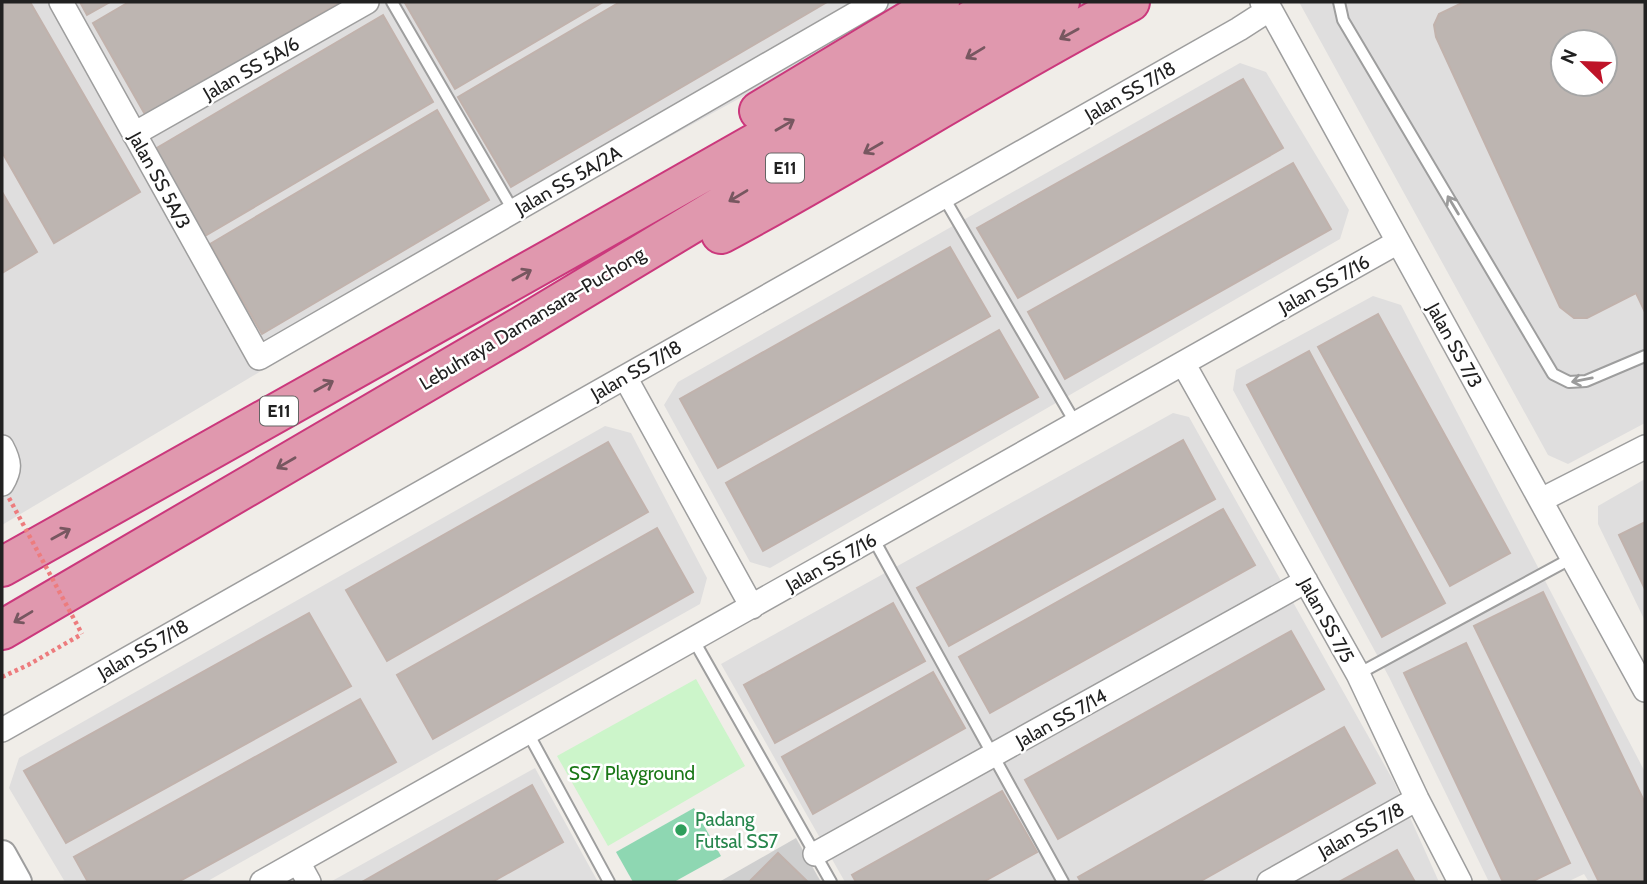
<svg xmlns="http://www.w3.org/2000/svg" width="1647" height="884" font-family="Cabin,sans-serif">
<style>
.residential{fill:#dfdede;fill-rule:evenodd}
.religious{fill:#cfcfcf}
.park{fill:#ccf5ca}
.pitch{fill:#8ed7b2}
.building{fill:#bdb5b1;stroke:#c1b2ac;stroke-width:2;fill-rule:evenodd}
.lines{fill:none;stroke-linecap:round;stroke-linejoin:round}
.service-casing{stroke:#9e9e9e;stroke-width:14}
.minor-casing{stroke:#9e9e9e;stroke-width:26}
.tertiary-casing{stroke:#9e9e9e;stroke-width:32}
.motorway-casing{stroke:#cb387c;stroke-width:42}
.path{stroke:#ed7c7e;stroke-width:4.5;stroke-dasharray:3.5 3.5;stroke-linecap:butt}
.service{stroke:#fff;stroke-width:10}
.minor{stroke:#fff;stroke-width:23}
.tertiary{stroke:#fff;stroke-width:28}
.motorway{stroke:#e098ae;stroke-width:38}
.path-bridge{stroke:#ed7c7e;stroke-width:4.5;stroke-dasharray:3.5 3.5;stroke-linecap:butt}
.oneway{stroke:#775760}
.oneway2{stroke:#9b9b9b}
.leisure-dot{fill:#2e9e5b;stroke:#fff;stroke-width:2.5}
.labels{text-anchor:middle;stroke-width:5;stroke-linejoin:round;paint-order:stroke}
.shield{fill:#fff;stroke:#646464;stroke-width:2}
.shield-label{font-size:18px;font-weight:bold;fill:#212121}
.street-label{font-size:19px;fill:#212121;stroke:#fff}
.park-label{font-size:19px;fill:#1a7716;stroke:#fff}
.leisure-label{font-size:19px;fill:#27864d;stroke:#fff;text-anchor:start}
</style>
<rect width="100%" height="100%" fill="#f0ede8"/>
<path class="residential" d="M 2,2 L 914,2 L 468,248 L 2,525 Z
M 1299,2 L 1645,2 L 1645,423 L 1568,464 L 1548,455 ZM 1563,42 L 1605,42 L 1605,84 L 1563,84 Z
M 1240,63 L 1266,72 L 1349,210 L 1340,239 L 770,568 L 750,562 L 664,405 L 678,382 Z
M 1373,296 L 1401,305 L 1645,772 L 1645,882 L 1589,882 L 1584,874 L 1567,882 L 1489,882 L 1389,677 L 1233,390 L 1236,370 Z
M 1173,413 L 1189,417 L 1394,782 L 1439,882 L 845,882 L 721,664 Z
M 605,426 L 631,433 L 707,578 L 700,604 L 206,882 L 65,882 L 9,788 L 19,758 Z
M 1645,479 L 1645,621 L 1598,524 L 1598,506 Z
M 535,768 L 598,882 L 333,882 L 332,881 Z"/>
<path class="religious" d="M 796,838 L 821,882 L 719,882 Z"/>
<path class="park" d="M 696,679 L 745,766 L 608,846 L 557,756 Z"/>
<path class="pitch" d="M 694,808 L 721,856 L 674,882 L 633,882 L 616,852 Z"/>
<path class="building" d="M 2,2 L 30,2 L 140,192 L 54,243 L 2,152 Z
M 80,2 L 110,2 L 87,15 Z
M 129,2 L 340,2 L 146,116 L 93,23 Z
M 407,2 L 603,2 L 455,89 L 405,3 Z
M 620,2 L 827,2 L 511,187 L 458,97 Z
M 1464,2 L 1645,2 L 1645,312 L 1636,293 L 1587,318 L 1574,318 L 1560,307 L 1436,37 L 1434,25 L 1439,14 ZM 1563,42 L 1605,42 L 1605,84 L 1563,84 Z
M 383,15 L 433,102 L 205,236 L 155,149 Z
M 1243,79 L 1283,148 L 1018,298 L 977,228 Z
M 437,110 L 489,200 L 262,334 L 210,244 Z
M 1293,163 L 1331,229 L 1065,379 L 1028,312 Z
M 2,192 L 37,252 L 2,273 Z
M 950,247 L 990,316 L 718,468 L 680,399 Z
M 1378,314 L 1510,553 L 1450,586 L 1318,347 Z
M 999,330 L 1038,397 L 763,551 L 726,483 Z
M 1309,351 L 1445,603 L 1382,637 L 1247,385 Z
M 1183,440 L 1215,499 L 949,646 L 917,588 Z
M 608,442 L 648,512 L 387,661 L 346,590 Z
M 1223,509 L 1255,565 L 990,713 L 959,657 Z
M 1645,522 L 1645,589 L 1619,535 Z
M 657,528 L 693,592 L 433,739 L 397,675 Z
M 1543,592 L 1645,803 L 1645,882 L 1599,882 L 1474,626 Z
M 893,603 L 925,661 L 775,743 L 744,685 Z
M 309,613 L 351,686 L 66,843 L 24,771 Z
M 1291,631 L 1324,689 L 1058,839 L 1025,780 Z
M 1466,643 L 1570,863 L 1531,882 L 1503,882 L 1404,673 Z
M 933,672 L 965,728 L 813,814 L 782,757 Z
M 360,699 L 396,762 L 178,882 L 88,882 L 74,857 Z
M 1344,727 L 1375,783 L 1199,882 L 1081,882 L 1078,877 Z
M 532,785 L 563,842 L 492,882 L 362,882 Z
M 1002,791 L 1037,852 L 983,882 L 856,882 L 852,875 Z
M 1397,850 L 1415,882 L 1339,882 Z
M 778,853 L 808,882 L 749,882 Z"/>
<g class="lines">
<g class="service-casing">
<path id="service" d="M 392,2 L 514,212
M 1339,2 L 1343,20 L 1553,374 L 1569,382 L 1586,381 L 1645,356
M 943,196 L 1076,424
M 873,538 L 1063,882
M 693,639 L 831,882
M 1358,674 L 1572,558
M 528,733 L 609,882"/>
</g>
<g class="minor-casing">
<path id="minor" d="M 61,2 L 259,358 L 876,2
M 1262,2 L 1270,9 L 1645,690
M 134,134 L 367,2
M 1183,363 L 1358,674 L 1417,799 L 1460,882
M 625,377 L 752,607
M 2,447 C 10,462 11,469 2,484
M 1541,500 L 1645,447
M 2,730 L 1239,29 L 1270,9
M 815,854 L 1306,581
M 298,862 L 309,882
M 262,882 L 1398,242
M 1269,882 L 1417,799"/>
</g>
<g class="tertiary-casing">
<path id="tertiary" d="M 2,855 L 17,882"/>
</g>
<g class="motorway-casing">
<path id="motorway" d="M 759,111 L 940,2
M 721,234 C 859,160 991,75 1130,2
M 2,567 L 556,256 L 1003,2
M 2,630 L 515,330 L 1060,2"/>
</g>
<path class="path" d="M 2,677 L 28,665 L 82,634"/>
<use href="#service" class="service"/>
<use href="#minor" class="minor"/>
<use href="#tertiary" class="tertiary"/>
<use href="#motorway" class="motorway"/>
<path class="path-bridge" d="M 9,498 L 82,634"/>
</g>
<defs><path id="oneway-shaft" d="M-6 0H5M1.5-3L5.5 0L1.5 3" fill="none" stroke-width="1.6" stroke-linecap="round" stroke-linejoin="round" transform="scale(1.75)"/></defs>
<g class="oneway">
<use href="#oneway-shaft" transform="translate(1069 34) rotate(151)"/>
<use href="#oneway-shaft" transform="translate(975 53) rotate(149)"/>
<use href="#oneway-shaft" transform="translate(785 125) rotate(-30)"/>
<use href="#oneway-shaft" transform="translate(873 148) rotate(150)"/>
<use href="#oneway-shaft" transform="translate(738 196) rotate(149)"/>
<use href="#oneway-shaft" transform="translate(522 275) rotate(-29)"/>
<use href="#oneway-shaft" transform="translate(324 386) rotate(-29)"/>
<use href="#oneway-shaft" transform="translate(286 463) rotate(150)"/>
<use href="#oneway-shaft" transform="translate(61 534) rotate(-29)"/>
<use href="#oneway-shaft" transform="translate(23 617) rotate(149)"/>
</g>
<g class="oneway2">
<use href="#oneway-shaft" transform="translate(1453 205) rotate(-121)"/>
<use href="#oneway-shaft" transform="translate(1582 380) rotate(169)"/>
</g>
<circle class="leisure-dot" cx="681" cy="830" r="7"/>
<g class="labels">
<g class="shield">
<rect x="766" y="153.5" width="38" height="29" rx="5"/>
<rect x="260" y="396.5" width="38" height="29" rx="5"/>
</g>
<g class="shield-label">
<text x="785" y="174">E11</text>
<text x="279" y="417">E11</text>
</g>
<g class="street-label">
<text transform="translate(251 68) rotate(-30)" y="7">Jalan SS 5A/6</text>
<text transform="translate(1130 91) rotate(-30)" y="7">Jalan SS 7/18</text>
<text transform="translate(160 180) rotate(61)" y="7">Jalan SS 5A/3</text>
<text transform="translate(568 180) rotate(-30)" y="7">Jalan SS 5A/2A</text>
<text transform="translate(1324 284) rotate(-29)" y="7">Jalan SS 7/16</text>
<text transform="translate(532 318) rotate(-31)" y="7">Lebuhraya Damansara–Puchong</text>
<text transform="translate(1455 345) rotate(61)" y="7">Jalan SS 7/3</text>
<text transform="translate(636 370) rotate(-30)" y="7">Jalan SS 7/18</text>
<text transform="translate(831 562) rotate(-29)" y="7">Jalan SS 7/16</text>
<text transform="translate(1327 620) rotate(61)" y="7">Jalan SS 7/5</text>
<text transform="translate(143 649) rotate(-30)" y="7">Jalan SS 7/18</text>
<text transform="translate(1061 718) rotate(-29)" y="7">Jalan SS 7/14</text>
<text transform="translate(1361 830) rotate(-29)" y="7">Jalan SS 7/8</text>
</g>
<g class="park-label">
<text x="632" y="780">SS7 Playground</text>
</g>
<g class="leisure-label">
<text x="695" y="826">Padang<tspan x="695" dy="22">Futsal SS7</tspan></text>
</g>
</g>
<rect width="1647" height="884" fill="none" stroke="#212121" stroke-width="7"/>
<g transform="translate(1584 63) rotate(293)"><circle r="33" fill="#ffffff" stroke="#a6a6a6" stroke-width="2"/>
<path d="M0-5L12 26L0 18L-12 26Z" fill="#be1328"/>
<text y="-10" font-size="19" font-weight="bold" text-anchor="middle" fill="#212121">N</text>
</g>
</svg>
